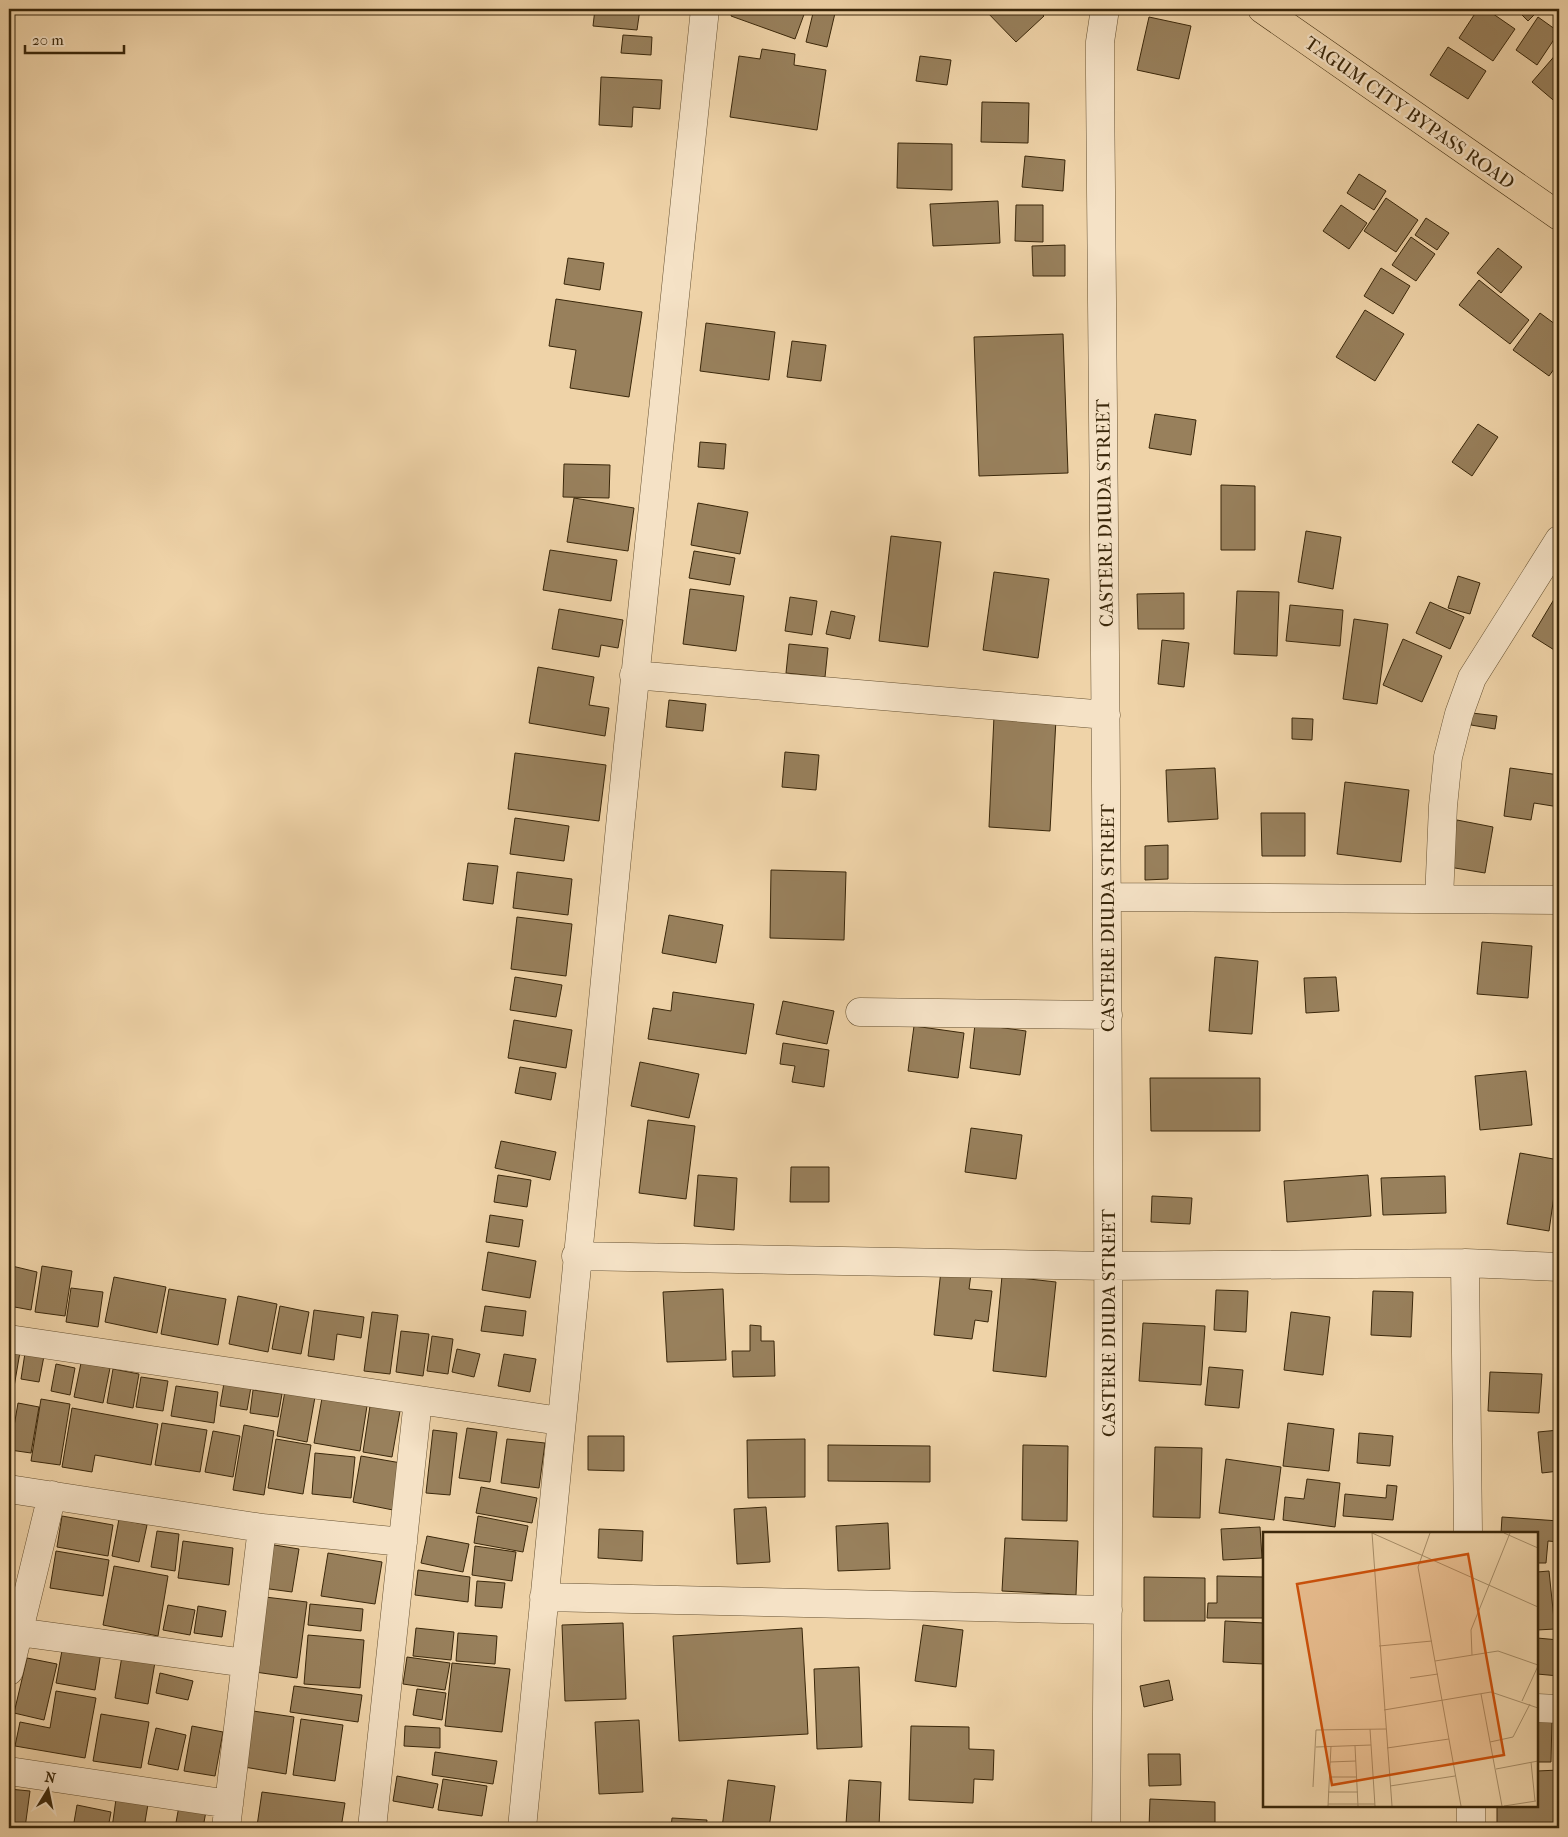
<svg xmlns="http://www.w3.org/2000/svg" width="1568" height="1837" font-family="'IM FELL French Canon',serif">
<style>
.building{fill:#98805c;stroke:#3a270a}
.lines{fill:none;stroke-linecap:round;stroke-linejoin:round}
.street-casing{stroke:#675232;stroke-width:29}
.primary-casing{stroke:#3a270a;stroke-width:29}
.street{stroke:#f5e2c6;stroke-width:28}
.primary{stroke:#efd3a8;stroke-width:28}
.labels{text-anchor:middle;stroke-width:4.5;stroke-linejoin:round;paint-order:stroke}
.street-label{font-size:19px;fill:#3a270a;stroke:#f5e2c6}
.inset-road{fill:none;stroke:#a78e69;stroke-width:1}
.view{fill:#ce520c;fill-opacity:0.15;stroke:#ce520c;stroke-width:2.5}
.inset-edge{fill:none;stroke:#3a270a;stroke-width:2.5}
</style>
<rect width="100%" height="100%" fill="#efd3a8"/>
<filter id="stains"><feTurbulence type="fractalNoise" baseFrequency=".004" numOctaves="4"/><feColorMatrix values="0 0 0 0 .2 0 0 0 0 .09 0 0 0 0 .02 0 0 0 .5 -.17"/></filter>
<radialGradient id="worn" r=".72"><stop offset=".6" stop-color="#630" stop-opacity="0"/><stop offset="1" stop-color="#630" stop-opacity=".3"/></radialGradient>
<path class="building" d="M 595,9 L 640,9 L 637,30 L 593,26 Z
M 733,9 L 806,9 L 795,39 L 731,16 Z
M 814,9 L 836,9 L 827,47 L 806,42 Z
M 984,9 L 1037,9 L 1044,16 L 1016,42 Z
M 1478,9 L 1486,9 L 1515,29 L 1493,61 L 1459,38 Z
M 1516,9 L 1540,9 L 1528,21 Z
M 1149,17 L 1191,26 L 1179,79 L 1137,70 Z
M 1538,17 L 1559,32 L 1537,65 L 1516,50 Z
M 623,35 L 652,37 L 651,55 L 621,53 Z
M 1448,47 L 1486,71 L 1468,99 L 1430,75 Z
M 762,49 L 795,54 L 794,65 L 826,70 L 817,130 L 730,117 L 739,56 L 760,59 Z
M 1558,52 L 1559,52 L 1559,105 L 1532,82 Z
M 920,56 L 951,60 L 947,85 L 916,81 Z
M 601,77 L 662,80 L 660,109 L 633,107 L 632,127 L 599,125 Z
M 982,102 L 1029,103 L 1028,143 L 981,142 Z
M 898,143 L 952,144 L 952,190 L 897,188 Z
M 1025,156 L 1065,160 L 1063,191 L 1022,187 Z
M 1359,174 L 1386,191 L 1374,210 L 1347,193 Z
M 1386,198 L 1418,220 L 1396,252 L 1364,231 Z
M 998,201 L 1000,243 L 933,246 L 930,204 Z
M 1016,205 L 1043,205 L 1043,242 L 1015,241 Z
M 1341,205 L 1367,223 L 1349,249 L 1323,231 Z
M 1426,218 L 1449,233 L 1437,250 L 1415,235 Z
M 1411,237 L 1435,254 L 1416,281 L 1392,265 Z
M 1065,245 L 1065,276 L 1033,276 L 1032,246 Z
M 1498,248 L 1522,267 L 1501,293 L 1477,273 Z
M 568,258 L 604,263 L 600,290 L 564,284 Z
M 1381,268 L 1410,286 L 1393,314 L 1364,296 Z
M 1479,280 L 1529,320 L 1510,344 L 1459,305 Z
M 556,299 L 642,312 L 629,397 L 570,388 L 576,350 L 549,346 Z
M 1365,310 L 1404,334 L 1375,381 L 1336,357 Z
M 1540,313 L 1559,327 L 1559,362 L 1549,376 L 1513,350 Z
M 706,323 L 775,332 L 769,380 L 700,371 Z
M 1063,334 L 1068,473 L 979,476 L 974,337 Z
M 792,341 L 826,345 L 821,381 L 787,377 Z
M 1155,414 L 1196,420 L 1191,455 L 1149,448 Z
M 1478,424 L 1498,437 L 1472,476 L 1452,462 Z
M 700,442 L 726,444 L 724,469 L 698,467 Z
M 564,464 L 610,465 L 609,498 L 563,497 Z
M 1221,485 L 1255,486 L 1255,550 L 1221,550 Z
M 574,498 L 634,508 L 628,551 L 567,542 Z
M 698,503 L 748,512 L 740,554 L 691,545 Z
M 1306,531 L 1341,537 L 1333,589 L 1298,582 Z
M 891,536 L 941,542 L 928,647 L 879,641 Z
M 550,550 L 617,560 L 611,601 L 543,590 Z
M 694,551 L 735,558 L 730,585 L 689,578 Z
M 994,572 L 1049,579 L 1038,658 L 983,650 Z
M 1458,576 L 1480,583 L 1470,614 L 1448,608 Z
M 690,589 L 744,596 L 736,651 L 683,644 Z
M 1237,591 L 1279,592 L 1277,656 L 1234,654 Z
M 1184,593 L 1184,629 L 1138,629 L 1137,594 Z
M 1556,596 L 1559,598 L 1559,653 L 1532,636 Z
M 790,597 L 817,601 L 812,635 L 785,631 Z
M 1430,602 L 1464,617 L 1450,649 L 1416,633 Z
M 1290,605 L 1343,610 L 1340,646 L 1286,641 Z
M 559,609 L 623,620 L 618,648 L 601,645 L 599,657 L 552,649 Z
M 831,611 L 855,616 L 850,639 L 826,634 Z
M 1354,619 L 1388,624 L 1377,704 L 1343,699 Z
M 1403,639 L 1442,656 L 1422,702 L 1383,685 Z
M 1162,640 L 1189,643 L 1184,687 L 1158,684 Z
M 789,644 L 828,648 L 825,677 L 786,673 Z
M 538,667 L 594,677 L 589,705 L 609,708 L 605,736 L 529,723 Z
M 669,700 L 706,704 L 703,731 L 666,727 Z
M 1472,713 L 1497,716 L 1495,729 L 1471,725 Z
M 994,716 L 1056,719 L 1050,831 L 989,827 Z
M 1292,718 L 1313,719 L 1312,740 L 1292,739 Z
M 785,752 L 819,755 L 816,790 L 782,787 Z
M 515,753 L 606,765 L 599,821 L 508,809 Z
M 1215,768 L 1218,819 L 1168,822 L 1166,770 Z
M 1510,768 L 1559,775 L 1559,807 L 1534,803 L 1531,820 L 1504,816 Z
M 1345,782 L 1409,790 L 1401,862 L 1337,854 Z
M 1261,813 L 1305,813 L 1305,856 L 1262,856 Z
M 515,818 L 569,826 L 564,861 L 510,854 Z
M 1457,820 L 1493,827 L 1485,873 L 1449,867 Z
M 1168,845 L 1168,879 L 1145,880 L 1145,846 Z
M 468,863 L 498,866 L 493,904 L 463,900 Z
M 771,870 L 846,872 L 844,940 L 770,938 Z
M 517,872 L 572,879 L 568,915 L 513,908 Z
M 669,915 L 723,925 L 716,963 L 662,953 Z
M 517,917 L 572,924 L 566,976 L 511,969 Z
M 1482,942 L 1532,946 L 1528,998 L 1477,994 Z
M 1215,957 L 1258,961 L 1252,1034 L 1209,1031 Z
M 515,977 L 562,985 L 556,1017 L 510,1010 Z
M 1336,977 L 1339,1011 L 1306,1013 L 1304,978 Z
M 673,992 L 754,1004 L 746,1054 L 648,1039 L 653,1008 L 671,1011 Z
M 783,1001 L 834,1011 L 827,1044 L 776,1034 Z
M 514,1020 L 572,1030 L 566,1068 L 508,1058 Z
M 975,1024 L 1026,1031 L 1020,1075 L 970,1068 Z
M 914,1026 L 964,1033 L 958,1078 L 908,1071 Z
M 783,1043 L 829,1050 L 824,1087 L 792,1082 L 795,1066 L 780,1064 Z
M 640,1062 L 699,1074 L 689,1118 L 631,1106 Z
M 520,1067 L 556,1073 L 551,1100 L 515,1093 Z
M 1526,1071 L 1532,1125 L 1480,1130 L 1475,1076 Z
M 1150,1078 L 1260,1078 L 1260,1131 L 1151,1131 Z
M 648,1120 L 695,1126 L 686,1199 L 639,1193 Z
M 971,1128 L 1022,1135 L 1016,1179 L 965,1172 Z
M 501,1141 L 556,1152 L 550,1180 L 495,1168 Z
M 1520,1153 L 1559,1160 L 1549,1231 L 1507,1224 Z
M 791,1167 L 829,1167 L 829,1202 L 790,1202 Z
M 498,1175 L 531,1180 L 527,1207 L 494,1202 Z
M 698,1175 L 737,1178 L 734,1230 L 694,1226 Z
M 1368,1175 L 1371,1216 L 1287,1222 L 1284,1181 Z
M 1445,1176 L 1446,1213 L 1383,1215 L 1381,1178 Z
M 1152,1196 L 1192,1198 L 1190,1224 L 1151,1222 Z
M 490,1215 L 523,1220 L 519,1247 L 486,1242 Z
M 488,1252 L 536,1261 L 530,1298 L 482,1290 Z
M 12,1266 L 37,1272 L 31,1310 L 9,1306 L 9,1284 Z
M 42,1266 L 72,1271 L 65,1316 L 35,1312 Z
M 941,1270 L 971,1274 L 969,1289 L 992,1291 L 988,1322 L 975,1320 L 972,1339 L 934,1335 Z
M 1002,1276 L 1056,1282 L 1046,1377 L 993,1371 Z
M 114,1277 L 166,1287 L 157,1333 L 105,1322 Z
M 71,1288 L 103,1292 L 98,1327 L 66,1322 Z
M 169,1289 L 226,1299 L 218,1345 L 161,1334 Z
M 723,1289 L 726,1360 L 667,1362 L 663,1292 Z
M 1216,1290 L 1248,1291 L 1246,1332 L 1214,1330 Z
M 1373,1291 L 1413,1292 L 1411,1337 L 1371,1335 Z
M 238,1296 L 277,1304 L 268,1352 L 229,1344 Z
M 280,1306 L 309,1312 L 301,1354 L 272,1349 Z
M 485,1306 L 526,1311 L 523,1336 L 481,1331 Z
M 314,1310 L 364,1317 L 361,1338 L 337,1334 L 334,1360 L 308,1356 Z
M 372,1312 L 398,1315 L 390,1374 L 364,1371 Z
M 1291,1312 L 1330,1317 L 1323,1375 L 1284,1370 Z
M 1143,1323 L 1205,1326 L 1201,1385 L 1139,1381 Z
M 750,1325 L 761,1326 L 761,1341 L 774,1341 L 775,1376 L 733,1377 L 732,1351 L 750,1351 Z
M 401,1331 L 429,1334 L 423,1376 L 396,1372 Z
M 432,1336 L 453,1339 L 448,1374 L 427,1371 Z
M 457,1349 L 480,1354 L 474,1377 L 452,1372 Z
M 9,1351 L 20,1352 L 14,1387 L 9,1386 Z
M 25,1353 L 44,1356 L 39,1382 L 21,1379 Z
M 504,1354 L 536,1359 L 530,1392 L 498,1386 Z
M 81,1363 L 110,1368 L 103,1403 L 74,1397 Z
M 56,1364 L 75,1368 L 70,1395 L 51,1391 Z
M 1209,1367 L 1243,1370 L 1239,1408 L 1205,1405 Z
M 113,1369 L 139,1374 L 133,1408 L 107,1403 Z
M 1490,1372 L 1542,1374 L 1539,1413 L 1488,1411 Z
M 141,1377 L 168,1381 L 163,1411 L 136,1407 Z
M 224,1383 L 251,1387 L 247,1410 L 220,1406 Z
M 176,1386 L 218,1392 L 214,1423 L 171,1416 Z
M 253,1390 L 282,1394 L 278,1417 L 250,1413 Z
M 285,1391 L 315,1397 L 307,1442 L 277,1436 Z
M 322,1398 L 367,1406 L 360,1451 L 314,1443 Z
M 41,1399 L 70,1404 L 60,1465 L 31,1461 Z
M 18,1403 L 39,1407 L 31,1453 L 10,1450 Z
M 370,1406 L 400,1411 L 392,1457 L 363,1452 Z
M 72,1408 L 158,1424 L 151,1465 L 95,1455 L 92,1472 L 62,1467 Z
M 162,1423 L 207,1430 L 200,1472 L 155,1465 Z
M 1288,1423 L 1334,1429 L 1329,1471 L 1283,1466 Z
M 244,1425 L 274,1431 L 264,1495 L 233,1490 Z
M 467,1428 L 497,1432 L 490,1482 L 459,1478 Z
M 433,1430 L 457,1433 L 450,1495 L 426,1493 Z
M 1559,1430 L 1559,1471 L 1542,1473 L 1538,1432 Z
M 213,1431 L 240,1436 L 233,1477 L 205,1472 Z
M 1359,1433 L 1393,1436 L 1390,1466 L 1357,1463 Z
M 588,1436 L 624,1436 L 624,1471 L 588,1470 Z
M 276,1439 L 311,1445 L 303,1494 L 268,1488 Z
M 507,1439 L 545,1443 L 539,1488 L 501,1483 Z
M 805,1439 L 805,1497 L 748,1498 L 747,1440 Z
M 828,1445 L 930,1446 L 930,1482 L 828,1481 Z
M 1023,1445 L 1068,1446 L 1067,1521 L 1022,1520 Z
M 1155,1447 L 1202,1448 L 1200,1518 L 1153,1517 Z
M 315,1453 L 355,1457 L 351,1498 L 312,1494 Z
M 361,1456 L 401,1463 L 393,1510 L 353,1502 Z
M 1226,1459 L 1281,1467 L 1274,1520 L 1219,1513 Z
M 1307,1479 L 1340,1483 L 1335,1527 L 1283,1520 L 1285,1497 L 1304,1499 Z
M 1387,1485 L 1397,1486 L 1393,1520 L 1343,1516 L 1345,1494 L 1386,1498 Z
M 481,1487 L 537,1498 L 532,1523 L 476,1513 Z
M 766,1507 L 770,1562 L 737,1564 L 734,1509 Z
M 62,1516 L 113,1525 L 108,1556 L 57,1547 Z
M 478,1516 L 528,1526 L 523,1552 L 474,1543 Z
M 1502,1517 L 1559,1521 L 1559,1542 L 1548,1541 L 1546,1563 L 1537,1563 L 1537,1533 L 1501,1533 Z
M 119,1519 L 147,1525 L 139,1562 L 112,1556 Z
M 888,1523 L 890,1569 L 838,1571 L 836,1526 Z
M 1260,1527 L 1262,1558 L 1223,1560 L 1221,1529 Z
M 599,1529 L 643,1531 L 642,1561 L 598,1558 Z
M 157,1531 L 179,1534 L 175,1571 L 151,1567 Z
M 427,1536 L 469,1544 L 463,1572 L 421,1563 Z
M 1005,1538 L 1078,1541 L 1076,1595 L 1002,1591 Z
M 183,1541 L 233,1548 L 229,1585 L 178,1578 Z
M 268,1544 L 299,1549 L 292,1592 L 262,1588 Z
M 475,1546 L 516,1552 L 512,1581 L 472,1575 Z
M 56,1551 L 109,1560 L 103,1596 L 50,1588 Z
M 328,1553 L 382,1562 L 375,1604 L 321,1596 Z
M 114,1566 L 168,1576 L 158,1636 L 103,1625 Z
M 418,1570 L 470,1577 L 468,1602 L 415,1595 Z
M 1549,1571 L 1555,1629 L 1537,1630 L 1537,1572 Z
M 1217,1576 L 1264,1577 L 1264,1618 L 1207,1618 L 1208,1603 L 1217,1603 Z
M 1144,1577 L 1205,1578 L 1205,1621 L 1144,1621 Z
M 477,1581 L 505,1583 L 502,1608 L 475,1606 Z
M 265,1597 L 307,1602 L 297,1678 L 255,1672 Z
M 310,1604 L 363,1609 L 361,1631 L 308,1625 Z
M 168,1605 L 195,1610 L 190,1635 L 163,1630 Z
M 198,1606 L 226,1611 L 222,1637 L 194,1633 Z
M 1225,1621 L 1264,1623 L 1264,1664 L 1223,1662 Z
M 623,1623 L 626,1699 L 565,1701 L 562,1625 Z
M 923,1625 L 963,1630 L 956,1687 L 915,1681 Z
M 416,1628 L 454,1632 L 451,1660 L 413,1656 Z
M 802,1628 L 808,1734 L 679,1741 L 673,1636 Z
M 458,1633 L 497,1636 L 495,1664 L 456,1661 Z
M 308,1635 L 364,1640 L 360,1688 L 304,1684 Z
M 1537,1638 L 1559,1640 L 1559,1676 L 1537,1674 Z
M 63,1645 L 101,1652 L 95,1690 L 56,1683 Z
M 122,1656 L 155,1662 L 148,1704 L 115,1698 Z
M 407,1657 L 450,1663 L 445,1690 L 403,1684 Z
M 27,1658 L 57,1664 L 44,1720 L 14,1713 Z
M 452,1663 L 510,1669 L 502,1732 L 445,1726 Z
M 859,1667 L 862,1747 L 817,1749 L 814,1669 Z
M 160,1673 L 193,1681 L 188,1700 L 156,1693 Z
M 1169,1680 L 1173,1700 L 1144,1707 L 1140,1686 Z
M 294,1686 L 362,1695 L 358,1722 L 290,1712 Z
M 417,1689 L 446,1693 L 442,1720 L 413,1715 Z
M 56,1691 L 96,1698 L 85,1758 L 15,1746 L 20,1722 L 50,1728 Z
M 253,1711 L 294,1717 L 286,1774 L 244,1767 Z
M 101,1714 L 149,1722 L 141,1768 L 93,1761 Z
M 1537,1718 L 1552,1718 L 1551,1762 L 1537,1762 Z
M 301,1719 L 343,1725 L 335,1781 L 293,1775 Z
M 639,1720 L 643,1792 L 599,1794 L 595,1722 Z
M 192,1726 L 223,1732 L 215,1776 L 184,1771 Z
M 405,1726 L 440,1728 L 440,1748 L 404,1746 Z
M 911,1726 L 969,1727 L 969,1749 L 994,1750 L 993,1780 L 974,1779 L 973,1803 L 909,1800 Z
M 156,1728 L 186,1735 L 178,1770 L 148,1764 Z
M 435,1752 L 497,1761 L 493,1784 L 432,1775 Z
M 1148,1754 L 1180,1754 L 1181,1785 L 1149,1786 Z
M 1559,1770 L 1559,1828 L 1497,1828 L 1497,1806 L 1537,1806 L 1537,1771 Z
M 397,1776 L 438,1784 L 433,1808 L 393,1801 Z
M 443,1779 L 487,1786 L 482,1816 L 438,1810 Z
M 728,1780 L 775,1786 L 769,1828 L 722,1828 Z
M 849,1780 L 881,1782 L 879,1826 L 846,1824 Z
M 9,1789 L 30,1791 L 25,1828 L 9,1828 Z
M 262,1792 L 345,1803 L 341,1828 L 257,1826 Z
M 116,1799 L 148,1804 L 144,1828 L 112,1828 Z
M 1150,1799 L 1215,1802 L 1215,1828 L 1149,1828 Z
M 77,1805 L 111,1812 L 108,1828 L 73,1828 Z
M 179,1806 L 206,1811 L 203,1828 L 175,1828 Z
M 672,1818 L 707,1820 L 706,1828 L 671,1828 Z"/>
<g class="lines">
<g class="street-casing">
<path id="street" d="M 1105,9 L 1100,42 L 1100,75 C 1105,659 1112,1244 1106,1828
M 634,675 L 1106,715
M 1108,897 L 1559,900
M 1439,899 L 1443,806 L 1448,757 L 1459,714 L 1472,678 L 1559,540
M 860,1012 L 1108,1015
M 576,1256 L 1107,1266 L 1465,1263 L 1559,1267
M 1465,1263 L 1468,1533
M 9,1339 L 560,1421
M 9,1489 L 262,1528 L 403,1542
M 544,1597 L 1108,1610
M 18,1632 L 246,1663
M 9,1671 L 52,1495
M 1537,1708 L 1559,1709
M 9,1771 L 229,1804
M 1471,1806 L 1471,1828
M 226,1828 L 262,1528
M 372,1828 L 418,1400
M 522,1828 C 579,1221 640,615 705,9"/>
</g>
<g class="primary-casing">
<path id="primary" d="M 1262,9 L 1559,216"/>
</g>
<use href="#street" class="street"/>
<use href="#primary" class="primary"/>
</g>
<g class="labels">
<g class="street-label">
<text transform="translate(1410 112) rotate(35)" y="7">TAGUM CITY BYPASS ROAD</text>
<text transform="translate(1104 513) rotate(-91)" y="7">CASTERE DIUDA STREET</text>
<text transform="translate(1107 918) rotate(-90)" y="7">CASTERE DIUDA STREET</text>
<text transform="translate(1108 1323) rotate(-90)" y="7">CASTERE DIUDA STREET</text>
</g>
</g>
<g transform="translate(1263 1532)">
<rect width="275" height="275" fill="#efd3a8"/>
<path class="inset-road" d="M 109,1 L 129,274M 109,1 L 275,75M 167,1 L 155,35 L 198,274M 241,1 L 275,16M 116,114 L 169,109M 209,123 L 208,98 L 247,1M 172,129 L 235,119 L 275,133M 147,146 L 175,142M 218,162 L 239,274M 259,169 L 275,134M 121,178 L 228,160 L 275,176M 107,197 L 112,274M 227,210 L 250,205 L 267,172M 92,214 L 95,274M 53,215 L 108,213M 124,216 L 186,207M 67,230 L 93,229M 268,230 L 272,269M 233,237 L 275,229M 66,245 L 94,245M 127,254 L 192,244M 50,255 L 53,198 L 123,197M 65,260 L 95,260M 65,272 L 112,272M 65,274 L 68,214M 241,274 L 273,269"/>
<path class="view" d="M 205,22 L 241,223 L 69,253 L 34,52 Z"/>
<rect width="275" height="275" class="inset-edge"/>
</g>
<rect width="1568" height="1837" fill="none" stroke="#efd3a8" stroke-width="30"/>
<rect x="10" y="10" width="1548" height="1817" fill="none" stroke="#3a270a" stroke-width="2.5"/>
<rect x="15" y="15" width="1538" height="1807" fill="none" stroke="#3a270a"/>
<g transform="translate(48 1790) rotate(10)" stroke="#f5e2c6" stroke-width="4" paint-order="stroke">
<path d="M0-4L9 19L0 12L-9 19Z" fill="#3a270a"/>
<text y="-8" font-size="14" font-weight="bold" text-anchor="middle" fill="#3a270a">N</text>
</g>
<path d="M25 45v8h99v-8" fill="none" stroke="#3a270a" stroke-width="2.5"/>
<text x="32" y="45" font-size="15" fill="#3a270a" stroke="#f5e2c6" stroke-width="4" paint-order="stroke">20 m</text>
<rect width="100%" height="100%" filter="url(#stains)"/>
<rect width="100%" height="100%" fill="url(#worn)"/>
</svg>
